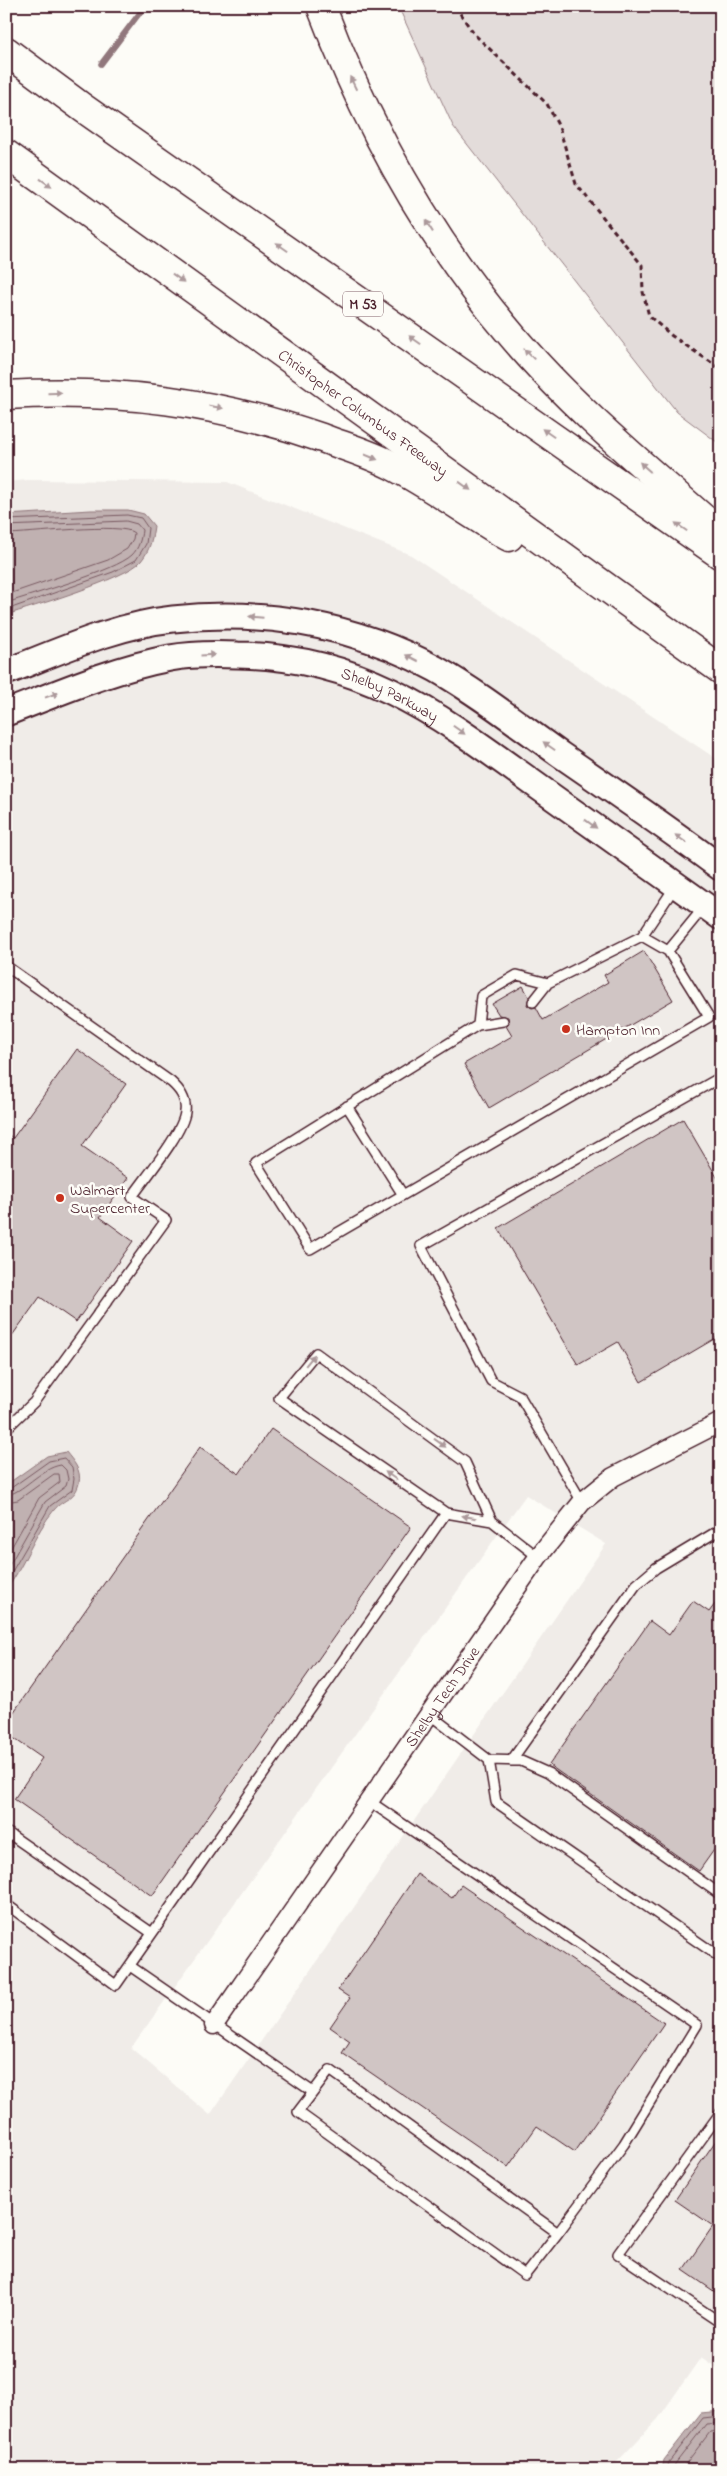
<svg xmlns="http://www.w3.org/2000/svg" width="727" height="2476" font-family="'Indie Flower',sans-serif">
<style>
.built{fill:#f0ece8;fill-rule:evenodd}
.green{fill:#e3dcda;stroke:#967e82}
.water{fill:#c0b1b1;stroke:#91777b}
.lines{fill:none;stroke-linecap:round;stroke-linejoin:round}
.shore{stroke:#795961;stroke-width:1}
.stream{stroke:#91777b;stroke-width:5.5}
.building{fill:#d0c5c4;stroke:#4a1f2b}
.lane-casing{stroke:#4a1f2b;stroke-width:12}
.street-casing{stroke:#4a1f2b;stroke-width:21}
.secondary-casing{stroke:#4a1f2b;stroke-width:29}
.highway-casing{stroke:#4a1f2b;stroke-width:31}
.path{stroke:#4a1f2b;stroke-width:3;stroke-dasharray:5 4;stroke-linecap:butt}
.lane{stroke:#fdfcf7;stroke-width:9}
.street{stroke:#fdfcf7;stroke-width:18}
.secondary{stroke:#fdfcf7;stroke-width:25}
.highway{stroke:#fdfcf7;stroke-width:28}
.oneway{fill:#ac999b}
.poi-dot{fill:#c8321e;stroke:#fdfcf7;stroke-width:2}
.labels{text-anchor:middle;stroke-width:5;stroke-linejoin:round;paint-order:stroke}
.shield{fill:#fdfcf7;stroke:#806168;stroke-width:1}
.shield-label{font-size:15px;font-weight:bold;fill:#4a1f2b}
.street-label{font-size:16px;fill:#4a1f2b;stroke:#fdfcf7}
.poi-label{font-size:16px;fill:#4a1f2b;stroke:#fdfcf7;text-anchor:start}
</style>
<rect width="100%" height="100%" fill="#fdfcf7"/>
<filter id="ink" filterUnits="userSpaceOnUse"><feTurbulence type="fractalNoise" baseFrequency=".02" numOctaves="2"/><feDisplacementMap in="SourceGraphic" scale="10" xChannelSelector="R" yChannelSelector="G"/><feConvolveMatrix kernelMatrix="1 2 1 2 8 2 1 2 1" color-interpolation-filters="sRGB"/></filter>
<g filter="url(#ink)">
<path class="built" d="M 28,480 L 227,482 L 411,555 L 721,762 L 721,2371 L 701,2357 L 658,2419 L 614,2465 L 620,2470 L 6,2470 L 6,482 ZM 526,1495 L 606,1544 L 210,2115 L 131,2048 Z"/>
<path class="green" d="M 398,6 L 721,6 L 721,445 L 677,412 L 453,126 Z"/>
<path class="water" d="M 91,510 L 128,510 L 144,514 L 154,526 C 152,540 150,550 141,561 C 128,578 31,607 6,615 L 6,515 Z
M 66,1452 C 73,1461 82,1470 79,1483 C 75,1500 64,1498 54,1510 C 34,1534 25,1565 6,1590 L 6,1485 L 47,1456 Z
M 721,2411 L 721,2470 L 662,2470 L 664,2460 L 701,2413 Z"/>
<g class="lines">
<path class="shore" d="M 6,520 L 127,515 L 141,518 L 148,528 L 146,544 L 136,560 L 113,572 L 6,610
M 6,526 L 126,521 L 137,524 L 142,530 C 141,539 139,548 132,555 C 115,571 33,594 6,603
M 6,534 C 27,534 123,522 134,533 L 133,539 L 127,549 L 108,560 L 6,595
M 6,1489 L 11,1488 L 49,1461 L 64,1458 L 72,1467 L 74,1479 L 72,1490 L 50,1506 L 6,1582
M 6,1495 C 22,1494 40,1468 61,1465 L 66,1470 L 68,1479 L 66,1486 L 45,1502 L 6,1571
M 6,1502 L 18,1500 L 54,1474 L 59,1474 L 60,1482 L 39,1498 L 6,1557
M 667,2470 L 669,2462 L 703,2418 L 721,2416
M 674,2470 L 675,2464 L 706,2424 L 721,2423
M 681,2470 L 710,2432 L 721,2430"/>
<path class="stream" d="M 101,64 L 145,6"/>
</g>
<path class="building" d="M 644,951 L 673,1000 L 489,1108 L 464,1064 L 512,1036 L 506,1026 L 509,1023 L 508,1017 L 499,1015 L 492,1004 L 523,986 L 529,997 L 527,1005 L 532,1008 L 536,1007 L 543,1020 L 608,982 L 604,975 Z
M 77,1049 L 126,1084 L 82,1146 L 128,1178 L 100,1217 L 133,1241 L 76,1322 L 40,1297 L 6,1344 L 6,1133 L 13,1138 Z
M 683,1119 L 721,1184 L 721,1335 L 641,1382 L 618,1342 L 578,1365 L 498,1228 Z
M 271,1429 L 411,1527 L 152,1896 L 14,1799 L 42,1758 L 6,1733 L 6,1723 L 200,1447 L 239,1474 Z
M 721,1596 L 721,1840 L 699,1871 L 549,1765 L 650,1621 L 669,1635 L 693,1601 L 709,1612 Z
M 417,1874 L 452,1898 L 461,1885 L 664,2023 L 575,2152 L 537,2126 L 508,2167 L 342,2053 L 350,2041 L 330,2027 L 350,1998 L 338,1990 Z
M 721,2133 L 721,2296 L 683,2270 L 713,2226 L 675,2200 Z"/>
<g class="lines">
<g class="lane-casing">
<path id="lane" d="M 676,885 L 642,936 L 548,983 L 517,975 L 481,996 L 478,1025 L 256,1163 L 310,1249 L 709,1017 L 668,951 L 704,907
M 642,936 L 668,951
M 6,966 L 171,1082 C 180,1090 187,1099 185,1112 C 183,1133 145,1178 132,1197 L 166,1220 L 34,1402 L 6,1429
M 533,1002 L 548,983
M 478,1025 L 503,1021
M 347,1106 L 403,1195
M 582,1502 L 520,1396 L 491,1381 L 421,1246 L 721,1077
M 492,1521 L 465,1462 L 316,1353 L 279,1398 L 446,1513 L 492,1521 L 538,1557
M 429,1714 L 489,1760 L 521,1761 L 548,1773 L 721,1895
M 489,1760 L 496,1802 L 721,1958
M 511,1761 L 636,1585 L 656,1568 L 721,1529
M 369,1801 L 697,2025 L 624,2144 L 558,2233 L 330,2070 L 298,2112 L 525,2275 L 558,2233
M 6,1834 L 8,1833 L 152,1933
M 6,1904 L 116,1985 L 446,1513
M 130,1966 L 313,2092
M 721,2112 L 618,2254 L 721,2323"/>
</g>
<g class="street-casing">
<g id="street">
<path id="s1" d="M 214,2025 L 538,1557 L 582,1502 L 613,1477 L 721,1422"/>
</g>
</g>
<g class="secondary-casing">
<g id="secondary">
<path d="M 6,672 C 60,651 116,625 173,619 C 265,609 355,625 436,669 C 480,694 520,726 561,755 C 615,792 669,829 721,868"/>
<path id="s2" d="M 6,713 C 60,692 113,669 170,658 C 192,654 216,654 238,655 C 369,657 446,721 547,793 C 605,834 663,875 721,917"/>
</g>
</g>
<g class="highway-casing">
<g id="highway">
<path d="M 321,6 C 367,127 429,239 513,337 C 575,410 650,471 721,534"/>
<path d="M 6,51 L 83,108 L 721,555"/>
<path id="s3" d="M 6,154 L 721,670"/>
<path d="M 6,395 C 119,389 216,401 322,438 C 346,447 371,454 393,466 C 433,487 470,514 509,537"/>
</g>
</g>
<path class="path" d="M 455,6 L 474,34 L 547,104 L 559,127 L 576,184 L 642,265 L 643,292 L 649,316 L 672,336 L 721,369"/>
<use href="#lane" class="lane"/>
<use href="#street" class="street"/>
<use href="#secondary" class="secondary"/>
<use href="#highway" class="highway"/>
</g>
<defs><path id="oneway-solid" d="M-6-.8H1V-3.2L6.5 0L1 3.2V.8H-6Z" transform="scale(1.25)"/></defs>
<g class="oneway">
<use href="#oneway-solid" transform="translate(353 83) rotate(-116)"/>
<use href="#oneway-solid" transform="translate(46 183) rotate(36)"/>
<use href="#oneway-solid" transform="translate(429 226) rotate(-122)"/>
<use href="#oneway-solid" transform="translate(282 247) rotate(-145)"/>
<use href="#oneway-solid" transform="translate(178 278) rotate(36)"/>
<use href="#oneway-solid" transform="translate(415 340) rotate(-145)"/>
<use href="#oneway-solid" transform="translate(529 354) rotate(-134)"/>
<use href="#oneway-solid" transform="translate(55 393) rotate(-2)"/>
<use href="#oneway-solid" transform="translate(216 407) rotate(10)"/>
<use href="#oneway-solid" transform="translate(548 433) rotate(-145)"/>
<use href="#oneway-solid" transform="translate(371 457) rotate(22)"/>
<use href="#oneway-solid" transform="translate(645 467) rotate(-138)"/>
<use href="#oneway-solid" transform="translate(465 486) rotate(36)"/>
<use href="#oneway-solid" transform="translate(681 527) rotate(-145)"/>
<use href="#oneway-solid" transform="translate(256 617) rotate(-175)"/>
<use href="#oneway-solid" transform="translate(208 655) rotate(-3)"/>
<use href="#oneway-solid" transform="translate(412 658) rotate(-154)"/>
<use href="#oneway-solid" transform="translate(52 695) rotate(-21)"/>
<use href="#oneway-solid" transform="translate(459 730) rotate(35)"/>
<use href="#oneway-solid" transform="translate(549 746) rotate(-145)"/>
<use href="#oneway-solid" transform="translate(591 824) rotate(36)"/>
<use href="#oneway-solid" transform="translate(681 839) rotate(-145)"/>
<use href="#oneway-solid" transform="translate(310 1360) rotate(-51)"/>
<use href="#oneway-solid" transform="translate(440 1443) rotate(36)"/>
<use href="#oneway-solid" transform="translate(391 1476) rotate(-145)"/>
<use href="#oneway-solid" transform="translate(469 1517) rotate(-170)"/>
</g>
</g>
<g class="poi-dot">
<circle cx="566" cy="1029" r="5"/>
<circle cx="60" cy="1198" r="5"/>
</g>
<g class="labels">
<rect class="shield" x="343" y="291.5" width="40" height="25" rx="4"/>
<g class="shield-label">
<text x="363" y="309">M 53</text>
</g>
<g class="street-label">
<text dy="6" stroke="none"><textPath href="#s3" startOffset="441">Christopher Columbus Freeway</textPath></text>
<text dy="6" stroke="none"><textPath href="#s2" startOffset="400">Shelby Parkway</textPath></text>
<text dy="6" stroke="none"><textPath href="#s1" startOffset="400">Shelby Tech Drive</textPath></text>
</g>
<g class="poi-label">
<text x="576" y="1035">Hampton Inn</text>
<text x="70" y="1195">Walmart<tspan x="70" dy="18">Supercenter</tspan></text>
</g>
</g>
<rect width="727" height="2476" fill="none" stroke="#fdfcf7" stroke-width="25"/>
<rect x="12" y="12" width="702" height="2451" fill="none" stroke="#4a1f2b" stroke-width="2" filter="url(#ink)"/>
</svg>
